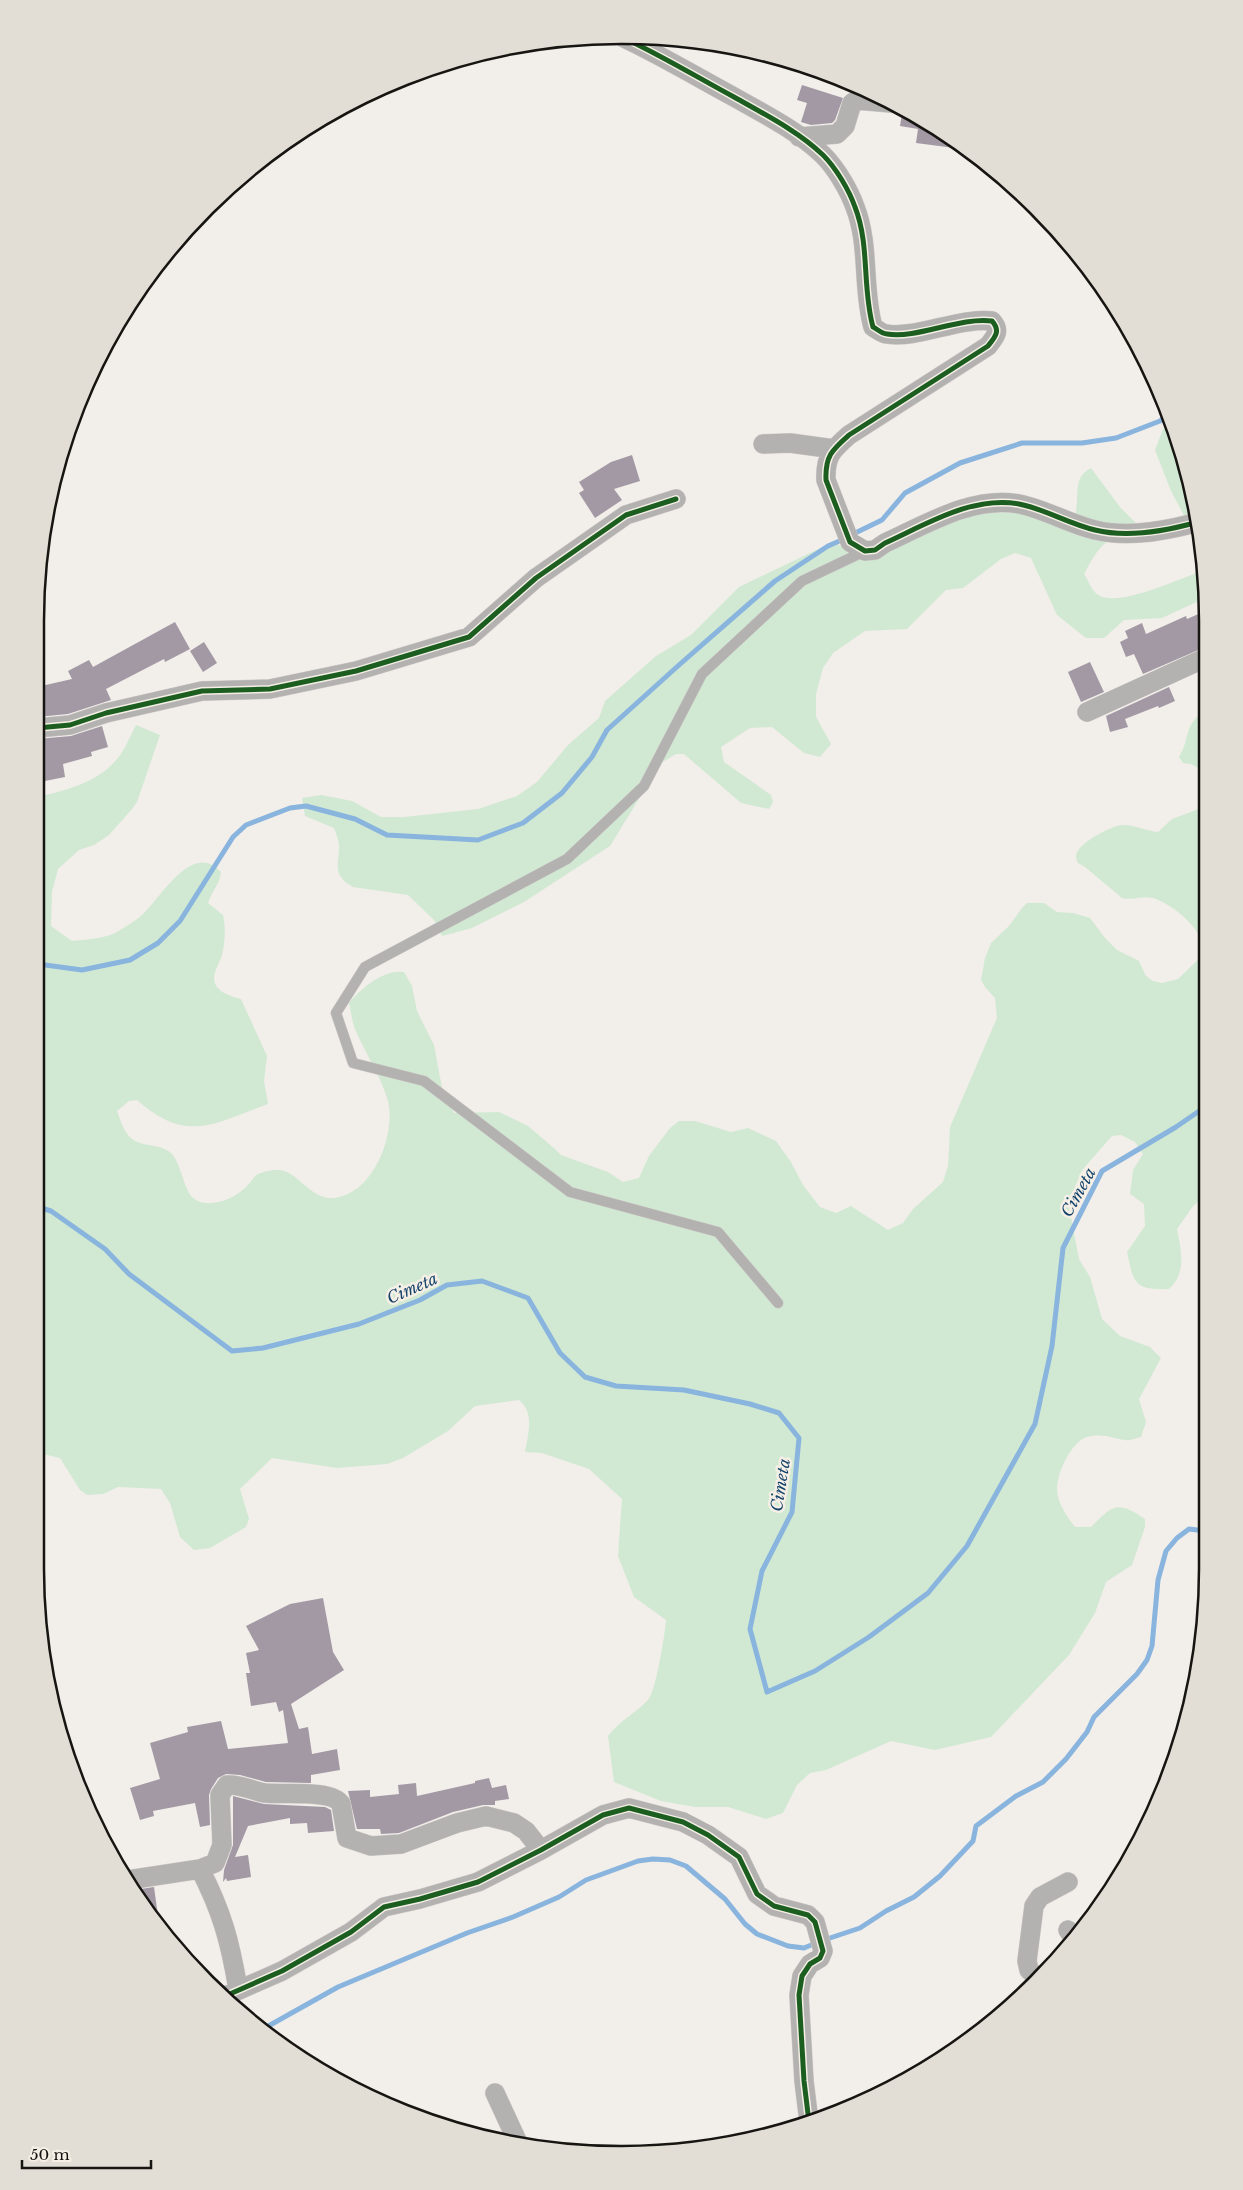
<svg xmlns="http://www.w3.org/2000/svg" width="1243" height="2190" font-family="'Libre Baskerville',serif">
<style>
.green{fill:#d1e9d3}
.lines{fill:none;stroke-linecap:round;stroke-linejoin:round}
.stream{stroke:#88b4de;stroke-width:5}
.building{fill:#a399a5}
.service-casing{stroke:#cecbc8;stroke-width:11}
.minor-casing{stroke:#cecbc8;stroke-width:20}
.service{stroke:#b3b2b1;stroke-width:10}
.minor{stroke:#b3b2b1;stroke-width:19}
.cycleway-casing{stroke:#f5efe6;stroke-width:8}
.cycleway{stroke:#1b5e20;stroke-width:5}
.labels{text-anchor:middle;stroke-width:5;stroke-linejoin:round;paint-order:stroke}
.water-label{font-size:16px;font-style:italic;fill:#12426b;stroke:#f5efe6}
.rim{fill:none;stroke:#171512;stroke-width:2.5}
</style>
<rect width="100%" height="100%" fill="#f2eeea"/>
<path class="green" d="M 1173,424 L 1177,433 L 1203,551 L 1171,491 L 1155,450 L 1163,429 Z
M 1091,468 L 1120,507 L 1139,526 C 1105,540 1102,541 1084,574 C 1088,579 1091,590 1097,594 C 1115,609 1176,580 1197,573 L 1203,568 L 1203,599 L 1162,618 L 1124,620 L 1104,638 L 1086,638 L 1057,615 L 1031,558 L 1015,553 L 1001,559 L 963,588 L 946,590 L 907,629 L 865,631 L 833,653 L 823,668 L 816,694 L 816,717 L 831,744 L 820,757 L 804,753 L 772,727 L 750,728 L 721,747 L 724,762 L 771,795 L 773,802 L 769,809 L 741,803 L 684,754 L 676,754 L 661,763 L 610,846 L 524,902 L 472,928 L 442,936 L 434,920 L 408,895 L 353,887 C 330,874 340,864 339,844 C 338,839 336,833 334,828 L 305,816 L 302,798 L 321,795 L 352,801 L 381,817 L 404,817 L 478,809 L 517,796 L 537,782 L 568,745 L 599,718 L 605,701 L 656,656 L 691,635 L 739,587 L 833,542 L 854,553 L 868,549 L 918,516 L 1014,512 L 1071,526 C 1073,521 1076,516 1076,511 C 1079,494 1073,477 1091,468 Z
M 1204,710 L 1204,771 L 1191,764 L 1183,763 L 1179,757 C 1191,737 1182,729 1204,710 Z
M 136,725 L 160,735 L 137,802 L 132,809 L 109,835 L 94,845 L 79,850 L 58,869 L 52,892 L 51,926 L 72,941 C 83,940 108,938 117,932 C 125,927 135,921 142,915 C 161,898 192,840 221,872 C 220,884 212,891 208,903 L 223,915 C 226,929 225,942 222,955 C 220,962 214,971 214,978 C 214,992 231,996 241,999 L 267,1056 L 264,1081 L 268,1104 C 213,1124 187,1144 137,1100 L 129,1101 L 117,1111 C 120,1119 123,1129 128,1135 C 139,1149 161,1142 172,1154 C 181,1164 184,1190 193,1198 C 207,1210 234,1199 245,1188 C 250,1184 253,1177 258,1174 C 263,1172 271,1170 276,1170 C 297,1168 310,1201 335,1198 C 374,1193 396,1134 388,1101 C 381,1076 365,1053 355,1029 C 352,1021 351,1012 349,1003 C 362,988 383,969 404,972 L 412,986 L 417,1011 L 434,1045 L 442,1088 L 454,1113 L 499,1112 L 528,1126 L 555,1149 L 561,1155 L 608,1172 L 623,1182 L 639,1178 L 649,1156 L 670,1128 L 679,1121 L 695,1121 L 731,1132 L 748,1128 L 776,1141 L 791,1162 L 803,1185 L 820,1207 L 836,1213 L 851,1206 L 888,1230 L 903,1223 L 913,1209 L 943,1182 L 948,1166 L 950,1127 L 997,1018 L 995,998 L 985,987 L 981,980 L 985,958 L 991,943 L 1009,926 L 1022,908 L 1027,903 L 1044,903 L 1057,912 L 1073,913 L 1090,918 L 1105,938 L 1117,950 L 1139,961 L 1146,976 L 1153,981 L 1162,983 L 1178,979 L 1203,955 L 1204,949 L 1205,1196 L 1193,1206 L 1177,1229 C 1181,1250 1187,1273 1169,1289 C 1134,1290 1134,1284 1127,1252 L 1145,1226 L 1144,1204 L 1130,1194 L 1133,1170 L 1143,1154 L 1135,1142 L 1121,1135 L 1112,1136 L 1083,1169 L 1068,1202 L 1079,1259 L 1090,1277 L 1102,1319 L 1120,1336 L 1150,1347 L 1161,1358 L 1139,1399 L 1146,1422 L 1141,1437 C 1136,1438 1130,1441 1125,1440 C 1112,1438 1103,1433 1087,1437 C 1071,1442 1057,1473 1057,1489 C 1057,1502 1067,1517 1075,1527 L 1091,1527 C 1113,1505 1117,1500 1145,1519 L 1145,1527 L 1132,1565 L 1106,1582 L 1095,1613 L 1069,1655 L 991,1737 L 935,1750 L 891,1741 L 826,1770 L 810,1773 L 797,1785 L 783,1813 L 766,1819 L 728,1807 L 695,1807 L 661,1801 L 614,1782 L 608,1736 C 621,1719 635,1714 648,1700 C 656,1691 665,1634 666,1620 L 634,1597 L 618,1556 L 622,1499 L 589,1469 L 542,1453 L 525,1452 C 528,1434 535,1413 519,1400 L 475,1406 L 448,1431 L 403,1458 L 387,1464 L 337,1468 L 272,1458 L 240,1489 L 249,1519 L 246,1527 L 210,1548 L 194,1550 L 180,1537 L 170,1503 L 161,1489 L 118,1487 L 103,1494 L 87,1495 L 80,1490 L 60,1458 L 39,1453 L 37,797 C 64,791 99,782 117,759 C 125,750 130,736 136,725 Z
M 1204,807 L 1204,946 C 1198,926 1174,905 1153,898 C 1143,895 1132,901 1122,898 L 1085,867 L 1078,863 C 1077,861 1076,859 1076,856 C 1076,844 1112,825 1123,825 C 1132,824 1147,831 1158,832 L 1172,819 Z"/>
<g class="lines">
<path class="stream" d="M 851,535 L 882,520 L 905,493 L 960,463 L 1022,443 L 1082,443 L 1116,438 L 1160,421 L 1168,415
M 38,964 L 82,970 L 130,960 L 158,943 L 180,921 L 233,837 L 246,825 L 290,808 L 306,806 L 355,819 L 387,835 L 478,840 L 523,823 L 562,793 L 592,757 L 607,730 L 679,665 L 775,581 L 828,546 L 844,539
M 38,1207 L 51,1211 L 105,1249 L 129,1274 L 232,1351 L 263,1348 L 359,1324 L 420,1300 L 447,1285 L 482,1281 L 528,1298 L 560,1353 L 585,1377 L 616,1386 L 684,1390 L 750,1404 L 779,1413 L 799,1438 L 792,1512 L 762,1571 L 750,1629 L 767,1692 L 815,1671 L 869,1637 L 928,1593 L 967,1546 L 1035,1424 L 1052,1346 L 1063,1248 L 1102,1171 L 1176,1127 L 1205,1107
M 824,1940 L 860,1928 L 886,1911 L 914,1897 L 940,1876 L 973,1841 L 976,1826 L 1016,1796 L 1043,1782 L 1066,1759 L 1087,1732 L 1094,1717 L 1137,1674 L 1147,1660 L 1152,1646 L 1158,1580 L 1166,1551 L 1177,1538 L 1189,1529 L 1206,1531
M 263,2029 L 338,1987 L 467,1933 L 513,1917 L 559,1897 L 586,1880 L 638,1861 L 653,1859 L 670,1860 L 686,1866 L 725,1899 L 745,1924 L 757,1934 L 788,1946 L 804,1948 L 816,1943"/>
</g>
<path class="building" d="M 802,85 L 843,98 L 835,120 L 832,123 L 811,125 L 801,122 L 807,103 L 797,100 Z
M 903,108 L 915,114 L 962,149 L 916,143 L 918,129 L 900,126 Z
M 632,455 L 640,481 L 614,489 L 622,500 L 595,518 L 579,493 L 584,490 L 579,482 L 611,462 Z
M 1203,612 L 1203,648 L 1143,674 L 1134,654 L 1126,657 L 1120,642 L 1128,638 L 1125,631 L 1142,623 L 1146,634 L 1186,616 L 1187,619 Z
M 175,622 L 190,649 L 165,662 L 164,659 L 106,689 L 111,700 L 68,714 L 37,717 L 37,687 L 72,679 L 68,671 L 89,660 L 93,667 Z
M 204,642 L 217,663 L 203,672 L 190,651 Z
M 1090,662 L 1104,692 L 1081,702 L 1068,672 Z
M 1169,687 L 1175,701 L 1159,708 L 1158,706 L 1125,719 L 1128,727 L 1110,732 L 1106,716 Z
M 102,726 L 108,747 L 91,752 L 92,756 L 63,764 L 65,777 L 40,782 L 37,767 L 37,739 L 71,736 Z
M 323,1598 L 333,1652 L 344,1670 L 291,1704 L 299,1729 L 308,1727 L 312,1754 L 337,1749 L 340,1770 L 311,1775 L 311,1783 L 266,1782 L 240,1775 L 226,1774 L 218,1778 L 211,1789 L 209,1795 L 210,1825 L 200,1827 L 195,1803 L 153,1811 L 154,1816 L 140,1820 L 130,1788 L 160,1779 L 150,1743 L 188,1732 L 187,1727 L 221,1721 L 228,1749 L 288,1743 L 283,1710 L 279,1712 L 276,1702 L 251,1706 L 246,1673 L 250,1673 L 246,1653 L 259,1650 L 246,1626 L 290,1604 Z
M 489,1778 L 492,1788 L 506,1785 L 509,1799 L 495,1801 L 495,1805 L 483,1805 L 453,1812 L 399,1833 L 381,1834 L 380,1829 L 357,1829 L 348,1791 L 370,1790 L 370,1797 L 399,1794 L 398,1785 L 416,1783 L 417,1796 L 475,1783 L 475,1781 Z
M 233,1796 L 264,1804 L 325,1807 L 331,1810 L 334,1831 L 308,1833 L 307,1823 L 290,1824 L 290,1818 L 248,1826 L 235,1857 L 248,1855 L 251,1877 L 227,1881 L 226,1878 L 223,1882 L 224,1870 L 233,1845 Z
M 154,1887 L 160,1930 L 134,1890 Z"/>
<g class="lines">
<g class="service-casing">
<path id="service" d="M 778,1303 L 718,1232 L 570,1192 L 424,1081 L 353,1063 L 336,1013 L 365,967 L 567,859 L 644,786 L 702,674 L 802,581 L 865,551"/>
</g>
<g class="minor-casing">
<path id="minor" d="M 624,38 C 662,56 697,77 734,97 C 764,114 798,131 823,155 C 836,168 849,190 855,207 C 870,245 862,288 873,327 C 877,329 882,334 887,334 C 917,339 959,317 992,321 C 1001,331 995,337 988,346 L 849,435 C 832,450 825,456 826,480 L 850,542 L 865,551 L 875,550 L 885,543 C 925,525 973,495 1019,504 C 1045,509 1069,524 1095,530 C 1128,538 1166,531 1198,522
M 799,137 L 837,134 L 845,126 L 852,103 L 857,100 L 891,103
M 763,444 L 790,443 L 834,449
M 1087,712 L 1203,659
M 37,728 L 70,725 L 106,713 L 202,691 L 270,689 L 356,671 L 469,637 L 536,578 L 626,515 L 676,499
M 200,1869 C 222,1912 230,1941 238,1989
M 128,1880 L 200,1869 L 215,1863 L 222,1845 L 220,1795 L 227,1785 C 242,1784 252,1791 265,1793 C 283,1795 332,1789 341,1804 L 347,1838 L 371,1846 L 401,1844 L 457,1823 L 486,1816 L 514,1823 L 526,1831 L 541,1850
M 1068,1930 L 1074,1939
M 1039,1979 L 1029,1970 L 1027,1961 L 1034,1906 L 1040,1897 L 1068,1882
M 223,1997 L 282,1971 L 351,1932 L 384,1907 L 420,1899 L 478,1882 L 541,1850 L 603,1815 L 629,1808 L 683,1822 L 708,1835 L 739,1857 L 757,1894 L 774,1906 L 808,1915 L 815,1922 L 823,1951 L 820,1958 L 810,1964 L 802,1976 L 799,1995 L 804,2081 L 809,2122
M 495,2093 L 519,2145"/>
</g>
<use href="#service" class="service"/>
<use href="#minor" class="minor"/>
<g class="cycleway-casing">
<path id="cycleway" d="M 624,38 C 662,56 697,77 734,97 C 764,114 798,131 823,155 C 836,168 849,190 855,207 C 870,245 862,288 873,327 C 877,329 882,334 887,334 C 917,339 959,317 992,321 C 1001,331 995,337 988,346 L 849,435 C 832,450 825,456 826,480 L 850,542 L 865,551 L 875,550 L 885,543 C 925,525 973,495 1019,504 C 1045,509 1069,524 1095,530 C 1128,538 1166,531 1198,522
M 37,728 L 70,725 L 106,713 L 202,691 L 270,689 L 356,671 L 469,637 L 536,578 L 626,515 L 676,499
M 223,1997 L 282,1971 L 351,1932 L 384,1907 L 420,1899 L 478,1882 L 541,1850 L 603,1815 L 629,1808 L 683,1822 L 708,1835 L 739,1857 L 757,1894 L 774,1906 L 808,1915 L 815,1922 L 823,1951 L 820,1958 L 810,1964 L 802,1976 L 799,1995 L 804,2081 L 809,2122"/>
</g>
<use href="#cycleway" class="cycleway"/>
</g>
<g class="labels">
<g class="water-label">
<text transform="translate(1078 1192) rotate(-61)" y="6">Cimeta</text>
<text transform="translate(412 1288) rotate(-24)" y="6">Cimeta</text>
<text transform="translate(780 1485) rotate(-81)" y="6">Cimeta</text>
</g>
</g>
<path d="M0 0H1243V2190H0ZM621 44H622A577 577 0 0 1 1199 621V1569A577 577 0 0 1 622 2146H621A577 577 0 0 1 44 1569V621A577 577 0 0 1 621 44Z" fill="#e3ded5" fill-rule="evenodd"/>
<path class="rim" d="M621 44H622A577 577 0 0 1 1199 621V1569A577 577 0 0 1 622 2146H621A577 577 0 0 1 44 1569V621A577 577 0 0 1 621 44Z"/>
<path d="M22 2160v8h129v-8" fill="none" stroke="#171512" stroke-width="2.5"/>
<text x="30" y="2160" font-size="15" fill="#171512" stroke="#f5efe6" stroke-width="4" paint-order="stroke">50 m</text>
</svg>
